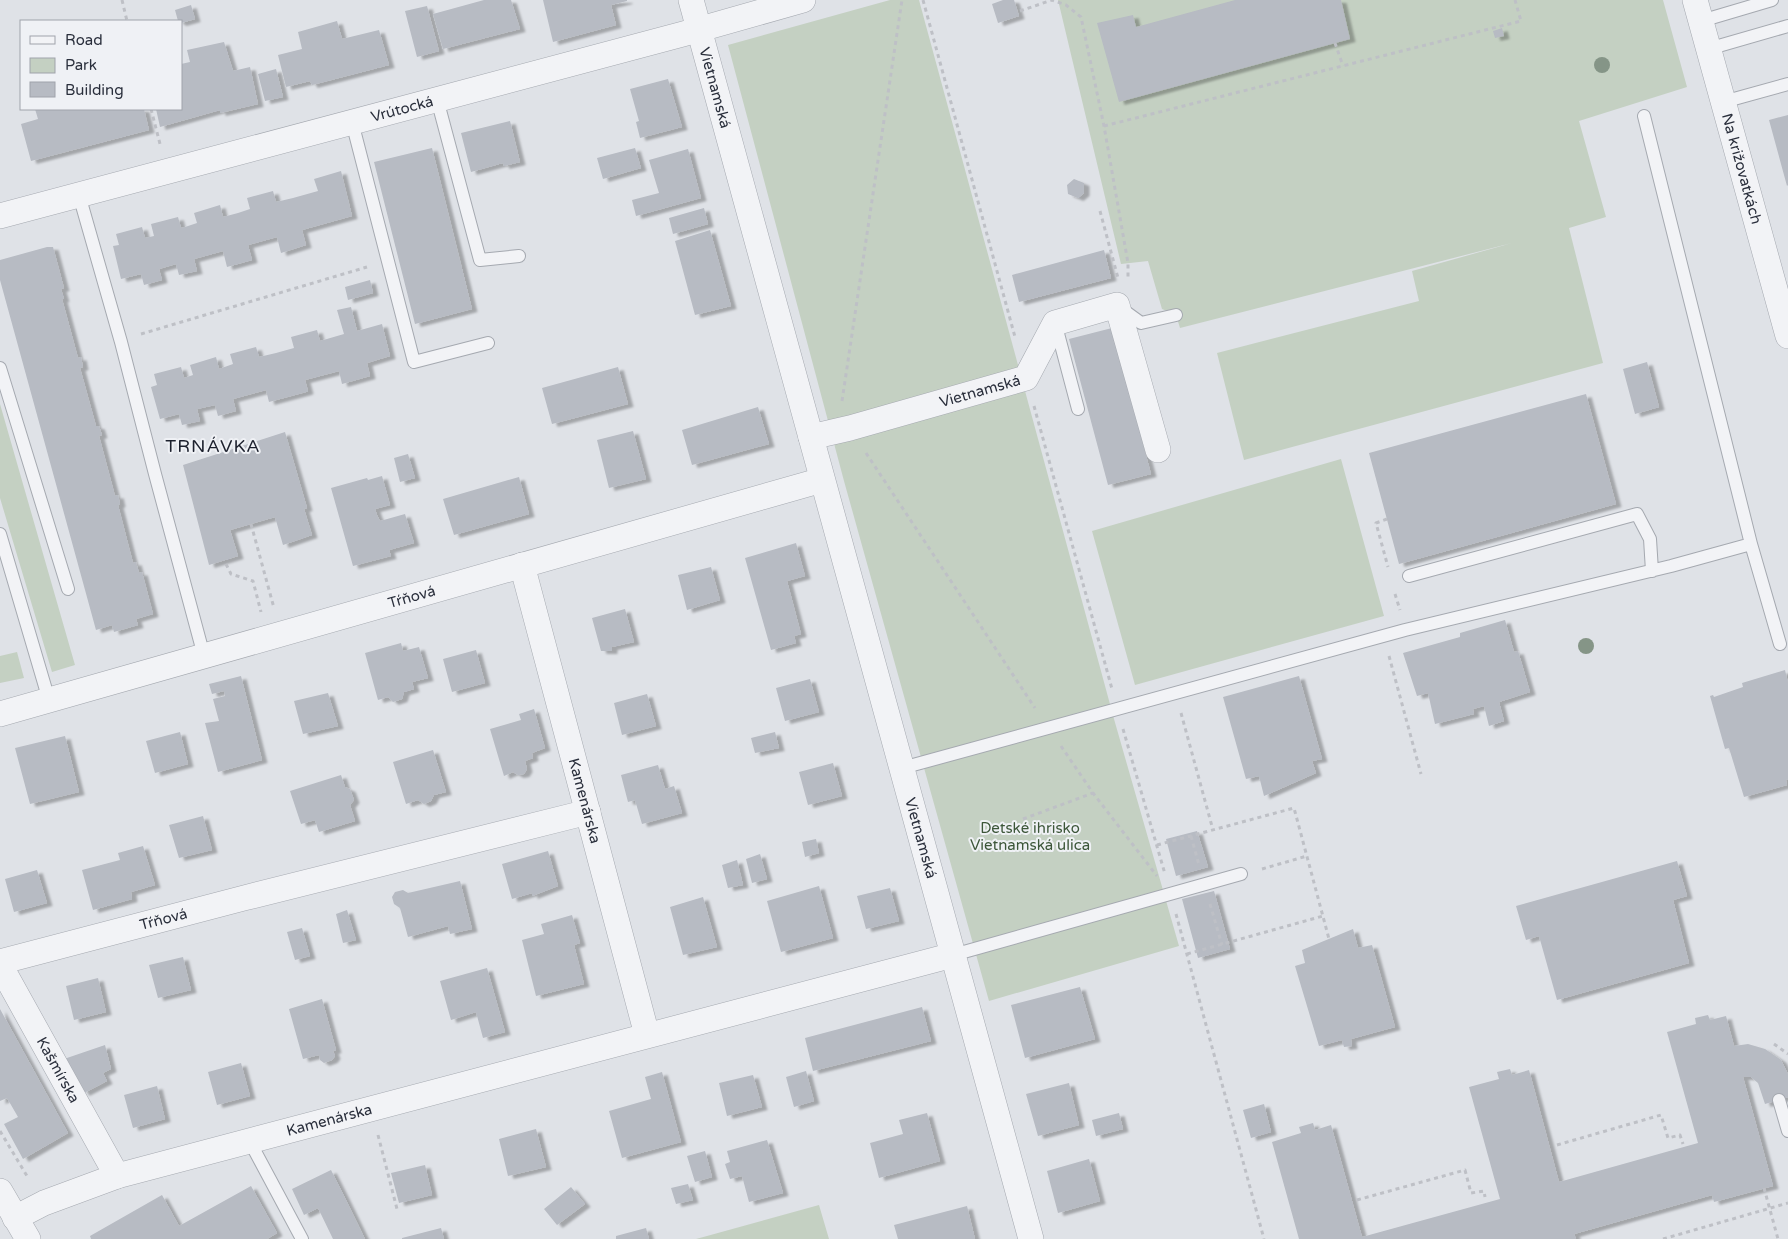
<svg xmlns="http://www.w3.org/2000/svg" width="1788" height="1239" font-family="'Varela Round',sans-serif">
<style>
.green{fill:#c4d0c2}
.building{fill:#b7bbc3;filter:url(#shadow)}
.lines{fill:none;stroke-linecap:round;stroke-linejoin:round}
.service-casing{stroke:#a5a9b0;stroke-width:14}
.minor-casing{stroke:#a5a9b0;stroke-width:26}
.path{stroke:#bec0c6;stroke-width:3;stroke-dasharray:4 4;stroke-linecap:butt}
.service{stroke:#f2f3f6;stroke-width:12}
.minor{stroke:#f2f3f6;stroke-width:25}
.tree{fill:#859587}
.labels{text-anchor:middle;stroke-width:4;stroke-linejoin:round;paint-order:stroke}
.street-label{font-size:15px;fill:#2a2f3c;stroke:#eff1f5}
.park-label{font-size:15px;fill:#3c5639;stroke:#eff1f5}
.quarter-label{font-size:18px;letter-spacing:1px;fill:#1c202d;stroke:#eff1f5}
</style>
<defs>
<filter id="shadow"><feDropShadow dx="5.5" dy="3" stdDeviation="1" flood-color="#0004"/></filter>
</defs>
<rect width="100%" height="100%" fill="#dfe2e7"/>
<path class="green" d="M 890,0 L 919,0 L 1114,719 L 1179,946 L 989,1001 L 844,481 L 728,45 Z
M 1058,0 L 1663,0 L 1687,87 L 1579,121 L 1606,217 L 1569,228 L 1603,363 L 1244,460 L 1217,353 L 1419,301 L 1412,271 L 1512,243 L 1180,328 L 1176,315 L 1162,309 L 1148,261 L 1121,264 Z
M 0,404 L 75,665 L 52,672 L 0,498 Z
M 1341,459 L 1384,616 L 1135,685 L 1092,531 Z
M 17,652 L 24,678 L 0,683 L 0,656 Z
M 819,1205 L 829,1239 L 696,1239 L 707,1236 Z"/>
<path class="building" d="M 484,0 L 511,0 L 520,29 L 443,49 L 433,14 Z
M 543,0 L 627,0 L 627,1 L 611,5 L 616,25 L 553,42 Z
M 1003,0 L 1014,0 L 1019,16 L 998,23 L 992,4 Z
M 1235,0 L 1341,0 L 1350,39 L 1119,102 L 1097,23 L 1133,15 L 1136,27 Z
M 191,5 L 195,19 L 181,23 L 178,21 L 175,10 Z
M 427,6 L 439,51 L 417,57 L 405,11 Z
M 337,21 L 342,39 L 379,30 L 389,65 L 312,85 L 310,81 L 286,87 L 278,55 L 302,49 L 298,32 Z
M 1502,28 L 1504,36 L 1495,38 L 1493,31 Z
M 224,42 L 233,71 L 250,67 L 258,104 L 220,113 L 220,110 L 160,127 L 156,109 L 181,109 L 181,64 L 190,62 L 187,50 Z
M 276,69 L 283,97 L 265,101 L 258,74 Z
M 668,79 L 682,127 L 640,138 L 636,122 L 639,121 L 630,89 Z
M 35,109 L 144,109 L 149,130 L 31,161 L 21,124 L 38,119 Z
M 1788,115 L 1788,185 L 1787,186 L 1769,120 Z
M 510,121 L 520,162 L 504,166 L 503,163 L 471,172 L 461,133 Z
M 432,148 L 472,309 L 415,324 L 374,162 Z
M 635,148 L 641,168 L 603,179 L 597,158 Z
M 688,149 L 701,198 L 636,216 L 632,200 L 659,193 L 649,160 Z
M 341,171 L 352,216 L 302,230 L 306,245 L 281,253 L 277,237 L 248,245 L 252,260 L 227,267 L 223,251 L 194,259 L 197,271 L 179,275 L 176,264 L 159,269 L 162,280 L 144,285 L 141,274 L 121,279 L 113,246 L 119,245 L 116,234 L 142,227 L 145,238 L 154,236 L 151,224 L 178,217 L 181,228 L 185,227 L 197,223 L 194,213 L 220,205 L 223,217 L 238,213 L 250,209 L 247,198 L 273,191 L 276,202 L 293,198 L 318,191 L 314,179 Z
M 1074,179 L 1084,183 L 1084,193 L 1078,198 L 1068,194 L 1067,185 Z
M 704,208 L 708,224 L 673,234 L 669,218 Z
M 710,230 L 731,306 L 695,315 L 675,241 Z
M 47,247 L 53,247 L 64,288 L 61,289 L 64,299 L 62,299 L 78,358 L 81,357 L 83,367 L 80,368 L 96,426 L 99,426 L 102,435 L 99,436 L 115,496 L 118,495 L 120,504 L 118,505 L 133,563 L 136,562 L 139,573 L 142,572 L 153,614 L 136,619 L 138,625 L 114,632 L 112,625 L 96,630 L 0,280 L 0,260 Z
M 1104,250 L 1111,278 L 1019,302 L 1012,275 Z
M 370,280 L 373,293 L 348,300 L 345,287 Z
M 351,307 L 357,331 L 382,324 L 390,356 L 367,363 L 370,376 L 342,384 L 339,371 L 305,380 L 308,391 L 306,392 L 269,402 L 266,390 L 233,399 L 236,411 L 218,416 L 215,405 L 197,409 L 200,421 L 182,425 L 179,414 L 160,419 L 151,387 L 157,385 L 154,374 L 181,367 L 184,378 L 193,375 L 190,365 L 216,357 L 219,369 L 233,364 L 230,354 L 256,347 L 259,357 L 276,353 L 294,348 L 291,337 L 317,330 L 320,341 L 344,334 L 337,310 Z
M 1112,328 L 1151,474 L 1108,485 L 1069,339 Z
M 1647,362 L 1659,407 L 1635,414 L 1623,369 Z
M 618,367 L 628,404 L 552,424 L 542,388 Z
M 1586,394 L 1616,504 L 1399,564 L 1369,453 Z
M 758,407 L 769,444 L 692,465 L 682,430 Z
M 633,431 L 646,479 L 609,488 L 597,440 Z
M 285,432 L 307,508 L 304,509 L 312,535 L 283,545 L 275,517 L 230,530 L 238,556 L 209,565 L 183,465 Z
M 408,454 L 415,478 L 400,482 L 394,458 Z
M 382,476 L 390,505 L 375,509 L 377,515 L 380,521 L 405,514 L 414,543 L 389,550 L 391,556 L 353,566 L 331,488 L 367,478 L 368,480 Z
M 519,477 L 529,514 L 454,535 L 443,499 Z
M 796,543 L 805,576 L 787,581 L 801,634 L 794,636 L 796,643 L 771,650 L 745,558 Z
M 711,567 L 720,600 L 687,610 L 678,575 Z
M 625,609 L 634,642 L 612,647 L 612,651 L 601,651 L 592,618 Z
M 1505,620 L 1514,652 L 1518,651 L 1530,692 L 1499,702 L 1504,721 L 1489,726 L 1484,706 L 1473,709 L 1474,714 L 1435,724 L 1428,693 L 1417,696 L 1403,653 L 1460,637 L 1460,633 Z
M 401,643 L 403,651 L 419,647 L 428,678 L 412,682 L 414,689 L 404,692 L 402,699 L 393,702 L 388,697 L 378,700 L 365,653 Z
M 476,650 L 485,683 L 452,692 L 443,659 Z
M 1785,670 L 1788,683 L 1788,779 L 1786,780 L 1787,785 L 1744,797 L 1729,748 L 1725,749 L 1710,696 L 1713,695 L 1714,697 L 1743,687 L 1742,683 Z
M 241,676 L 262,760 L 218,772 L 205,723 L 219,721 L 213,699 L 225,696 L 224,691 L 212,694 L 209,684 Z
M 1299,676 L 1322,759 L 1312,761 L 1316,773 L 1264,796 L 1259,776 L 1246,779 L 1223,697 Z
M 810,679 L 819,712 L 785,721 L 776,688 Z
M 328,693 L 338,726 L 303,734 L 294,701 Z
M 647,694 L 656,726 L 622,735 L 614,703 Z
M 534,709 L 545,748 L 532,753 L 533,758 L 525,761 L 527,769 L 524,774 L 518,775 L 513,772 L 504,776 L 490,729 L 521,720 L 519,714 Z
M 180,732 L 188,764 L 155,773 L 146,741 Z
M 775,732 L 779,748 L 755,753 L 751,738 Z
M 65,736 L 79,792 L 30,804 L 15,748 Z
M 433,750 L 446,792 L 434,795 L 431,801 L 424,804 L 418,800 L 406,804 L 393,762 Z
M 833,763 L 842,796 L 808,805 L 799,772 Z
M 658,765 L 665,789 L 674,786 L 682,813 L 642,824 L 635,800 L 628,802 L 621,775 Z
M 341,775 L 345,787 L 350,789 L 354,800 L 350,805 L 355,821 L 319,832 L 315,820 L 301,824 L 290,791 Z
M 203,816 L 212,850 L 179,858 L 169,825 Z
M 1197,831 L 1208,867 L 1176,876 L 1166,839 Z
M 816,839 L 819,853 L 805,857 L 802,842 Z
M 143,846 L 155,885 L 131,892 L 132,899 L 93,910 L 82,870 L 120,860 L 118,853 Z
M 548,851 L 558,886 L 532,896 L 532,893 L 512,899 L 502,864 Z
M 760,854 L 767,879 L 752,883 L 746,859 Z
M 737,860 L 743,885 L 728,888 L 722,865 Z
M 1677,861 L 1687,896 L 1673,900 L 1689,963 L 1557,1000 L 1539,936 L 1526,940 L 1516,906 Z
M 37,870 L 47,903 L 14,912 L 5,879 Z
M 460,881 L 472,929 L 450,934 L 448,926 L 408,937 L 400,908 L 394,904 L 392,897 L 395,892 L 403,890 L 408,893 Z
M 819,886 L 833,938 L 781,952 L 767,901 Z
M 890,888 L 899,921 L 866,929 L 857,896 Z
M 1214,891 L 1230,949 L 1198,958 L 1182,899 Z
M 703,897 L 717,947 L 683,955 L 670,907 Z
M 347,910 L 356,940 L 343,943 L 336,914 Z
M 572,915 L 580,943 L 574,945 L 584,984 L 536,996 L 522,940 L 544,934 L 541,924 Z
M 302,928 L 310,956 L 295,960 L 287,932 Z
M 1353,929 L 1358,948 L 1372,945 L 1395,1027 L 1351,1039 L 1352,1046 L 1344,1047 L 1342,1040 L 1319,1046 L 1295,966 L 1305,963 L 1302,950 Z
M 183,957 L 191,990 L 158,998 L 149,965 Z
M 487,968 L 505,1032 L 483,1038 L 476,1012 L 451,1020 L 440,981 Z
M 98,978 L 106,1012 L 74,1020 L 66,986 Z
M 1080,987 L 1095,1039 L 1025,1058 L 1011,1005 Z
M 322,999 L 336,1050 L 333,1051 L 335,1056 L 332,1060 L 324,1063 L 320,1060 L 319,1055 L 303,1059 L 289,1009 Z
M 922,1007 L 931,1041 L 813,1071 L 805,1038 Z
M 0,1009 L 68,1133 L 23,1159 L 4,1124 L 18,1117 L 7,1098 L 0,1101 Z
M 1708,1015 L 1710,1020 L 1726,1016 L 1734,1046 L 1748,1044 L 1765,1049 L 1781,1060 L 1788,1074 L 1788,1097 L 1765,1104 L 1758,1083 L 1751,1077 L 1743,1077 L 1773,1186 L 1714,1202 L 1712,1195 L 1574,1234 L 1576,1239 L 1299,1239 L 1272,1142 L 1301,1133 L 1299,1127 L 1313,1123 L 1315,1130 L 1331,1125 L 1362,1237 L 1500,1199 L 1469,1087 L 1499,1079 L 1497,1072 L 1510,1069 L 1512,1075 L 1529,1070 L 1559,1182 L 1698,1143 L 1667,1032 L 1696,1024 L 1695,1018 Z
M 105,1045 L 111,1069 L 103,1073 L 107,1081 L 84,1093 L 64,1059 Z
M 241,1063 L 250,1096 L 217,1105 L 208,1072 Z
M 806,1071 L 814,1101 L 794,1107 L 786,1077 Z
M 662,1072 L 681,1142 L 622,1158 L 609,1111 L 651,1099 L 645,1077 Z
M 753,1075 L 762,1107 L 727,1116 L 719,1083 Z
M 1069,1083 L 1079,1125 L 1038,1136 L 1026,1094 Z
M 157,1086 L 165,1119 L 133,1128 L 124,1095 Z
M 1264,1104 L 1271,1132 L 1251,1138 L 1243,1110 Z
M 927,1113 L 940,1161 L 879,1178 L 870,1143 L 903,1134 L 899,1120 Z
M 1119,1113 L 1123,1129 L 1096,1136 L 1092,1120 Z
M 536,1129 L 546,1167 L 508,1176 L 499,1139 Z
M 767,1140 L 783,1193 L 749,1202 L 742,1176 L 730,1179 L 725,1164 L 730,1162 L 727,1151 Z
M 705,1151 L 712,1177 L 695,1182 L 687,1156 Z
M 1089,1159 L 1100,1201 L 1058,1213 L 1047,1171 Z
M 425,1165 L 432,1195 L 399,1203 L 391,1173 Z
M 331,1170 L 344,1196 L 365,1239 L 333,1239 L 318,1208 L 304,1215 L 292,1189 Z
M 688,1184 L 693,1200 L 676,1204 L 671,1188 Z
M 251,1186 L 277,1233 L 267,1239 L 91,1239 L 90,1236 L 162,1195 L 179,1226 Z
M 571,1187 L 585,1204 L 557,1225 L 544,1209 Z
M 967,1206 L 975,1239 L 898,1239 L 894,1225 Z
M 441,1228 L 444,1239 L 402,1239 L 402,1238 Z
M 646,1228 L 649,1239 L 616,1239 L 616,1236 Z"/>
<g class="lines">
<g class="service-casing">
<path id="service" d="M 1701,21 L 1772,0
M 1708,49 L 1788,26
M 437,99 L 480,260 L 519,256
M 1723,102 L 1788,84
M 352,122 L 414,362 L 488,343
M 79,195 L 121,342 L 155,474 L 204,656
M 1119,307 L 1141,323 L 1176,315
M 1056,326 L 1078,409
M 0,368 L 68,589
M 0,534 L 49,700
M 1751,544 L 1780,644
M 1409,576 L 1637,514 L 1650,539 L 1652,571
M 902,768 L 1405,630 L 1671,566 L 1751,544 L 1644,116
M 953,955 L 1241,874
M 1779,1100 L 1788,1131
M 249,1140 L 302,1239"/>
</g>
<g class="minor-casing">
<g id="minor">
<path id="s1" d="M 691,0 L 1031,1239"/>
<path id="s2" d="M 1695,0 L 1788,336"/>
<path id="s3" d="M 0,216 L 683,34 L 803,0"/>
<path id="s4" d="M 811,437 L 850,428 L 1026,378 L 1055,323 L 1117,305 L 1158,450"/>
<path id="s5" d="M 522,565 L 647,1035"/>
<path id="s6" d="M 0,714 L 822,480"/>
<path id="s7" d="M 0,962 L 244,898 L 588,812"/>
<path id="s8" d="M 0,965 L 117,1176"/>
<path d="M 0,1191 L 28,1239"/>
<path id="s9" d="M 15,1218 L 44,1203 L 117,1176 L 953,955"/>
</g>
</g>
<path class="path" d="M 122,0 L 127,21
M 923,0 L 1015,337
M 1020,11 L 1052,0 L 1066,5 L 1081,17 L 1104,126 L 1128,263 L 1128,280
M 1335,43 L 1343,66
M 151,109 L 160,144
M 1104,126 L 1521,21 L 1515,0
M 1100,211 L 1118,278
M 141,334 L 367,267
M 842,401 L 902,0
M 1034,406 L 1112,689
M 866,453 L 1035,708
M 1387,519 L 1376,523 L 1388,567
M 251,524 L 274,608
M 226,564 L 231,574 L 253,581 L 261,612
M 1395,594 L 1400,610
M 1389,656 L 1421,774
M 1181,713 L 1213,830
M 1123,729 L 1165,874
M 1061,746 L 1093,793 L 1157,876
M 1023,819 L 1093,793
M 1191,836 L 1199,865
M 1157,845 L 1294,808 L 1329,939
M 1262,869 L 1307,856
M 1210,904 L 1222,945
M 1176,914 L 1264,1239
M 1187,954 L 1323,916
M 1774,1044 L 1788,1054
M 0,1131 L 27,1176
M 378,1135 L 397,1209
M 1557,1145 L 1661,1115 L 1668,1138 L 1680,1135 L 1683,1144
M 1764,1188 L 1778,1239
M 1357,1200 L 1465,1170 L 1471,1193 L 1484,1191 L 1485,1197
M 1663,1239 L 1788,1203"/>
<use href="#service" class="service"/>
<use href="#minor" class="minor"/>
</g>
<g class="tree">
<circle cx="1602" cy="65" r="8"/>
<circle cx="1586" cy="646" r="8"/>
</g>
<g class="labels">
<g class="street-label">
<text dy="5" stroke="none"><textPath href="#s1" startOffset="91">Vietnamská</textPath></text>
<text dy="5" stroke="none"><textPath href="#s3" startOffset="416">Vrútocká</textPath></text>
<text dy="5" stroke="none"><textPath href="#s2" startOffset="175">Na križovatkách</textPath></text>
<text dy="5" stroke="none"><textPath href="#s4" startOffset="175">Vietnamská</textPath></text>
<text dy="5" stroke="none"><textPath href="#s6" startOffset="428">Tŕňová</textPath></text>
<text dy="5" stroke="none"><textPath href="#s5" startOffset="244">Kamenárska</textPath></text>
<text dy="5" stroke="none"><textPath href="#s1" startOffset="869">Vietnamská</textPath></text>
<text dy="5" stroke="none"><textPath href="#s7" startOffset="169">Tŕňová</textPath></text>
<text dy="5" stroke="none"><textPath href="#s8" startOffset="120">Kašmírska</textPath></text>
<text dy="5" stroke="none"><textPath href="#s9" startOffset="330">Kamenárska</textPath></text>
</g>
<g class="park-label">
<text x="1030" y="833">Detské ihrisko<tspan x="1030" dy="17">Vietnamská ulica</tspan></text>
</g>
<g class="quarter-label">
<text x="213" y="452">TRNÁVKA</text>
</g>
</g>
<rect x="20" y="20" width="162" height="90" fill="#eff1f5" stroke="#a0a3ab"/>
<rect x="30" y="36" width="25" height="8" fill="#f2f3f6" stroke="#a0a3ab"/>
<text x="65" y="45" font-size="15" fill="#2a2f3c">Road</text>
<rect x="30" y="58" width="25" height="15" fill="#c4d0c2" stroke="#a0a3ab"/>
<text x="65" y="70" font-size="15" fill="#2a2f3c">Park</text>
<rect x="30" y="82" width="25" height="15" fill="#b7bbc3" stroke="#a0a3ab"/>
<text x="65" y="95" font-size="15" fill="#2a2f3c">Building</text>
</svg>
